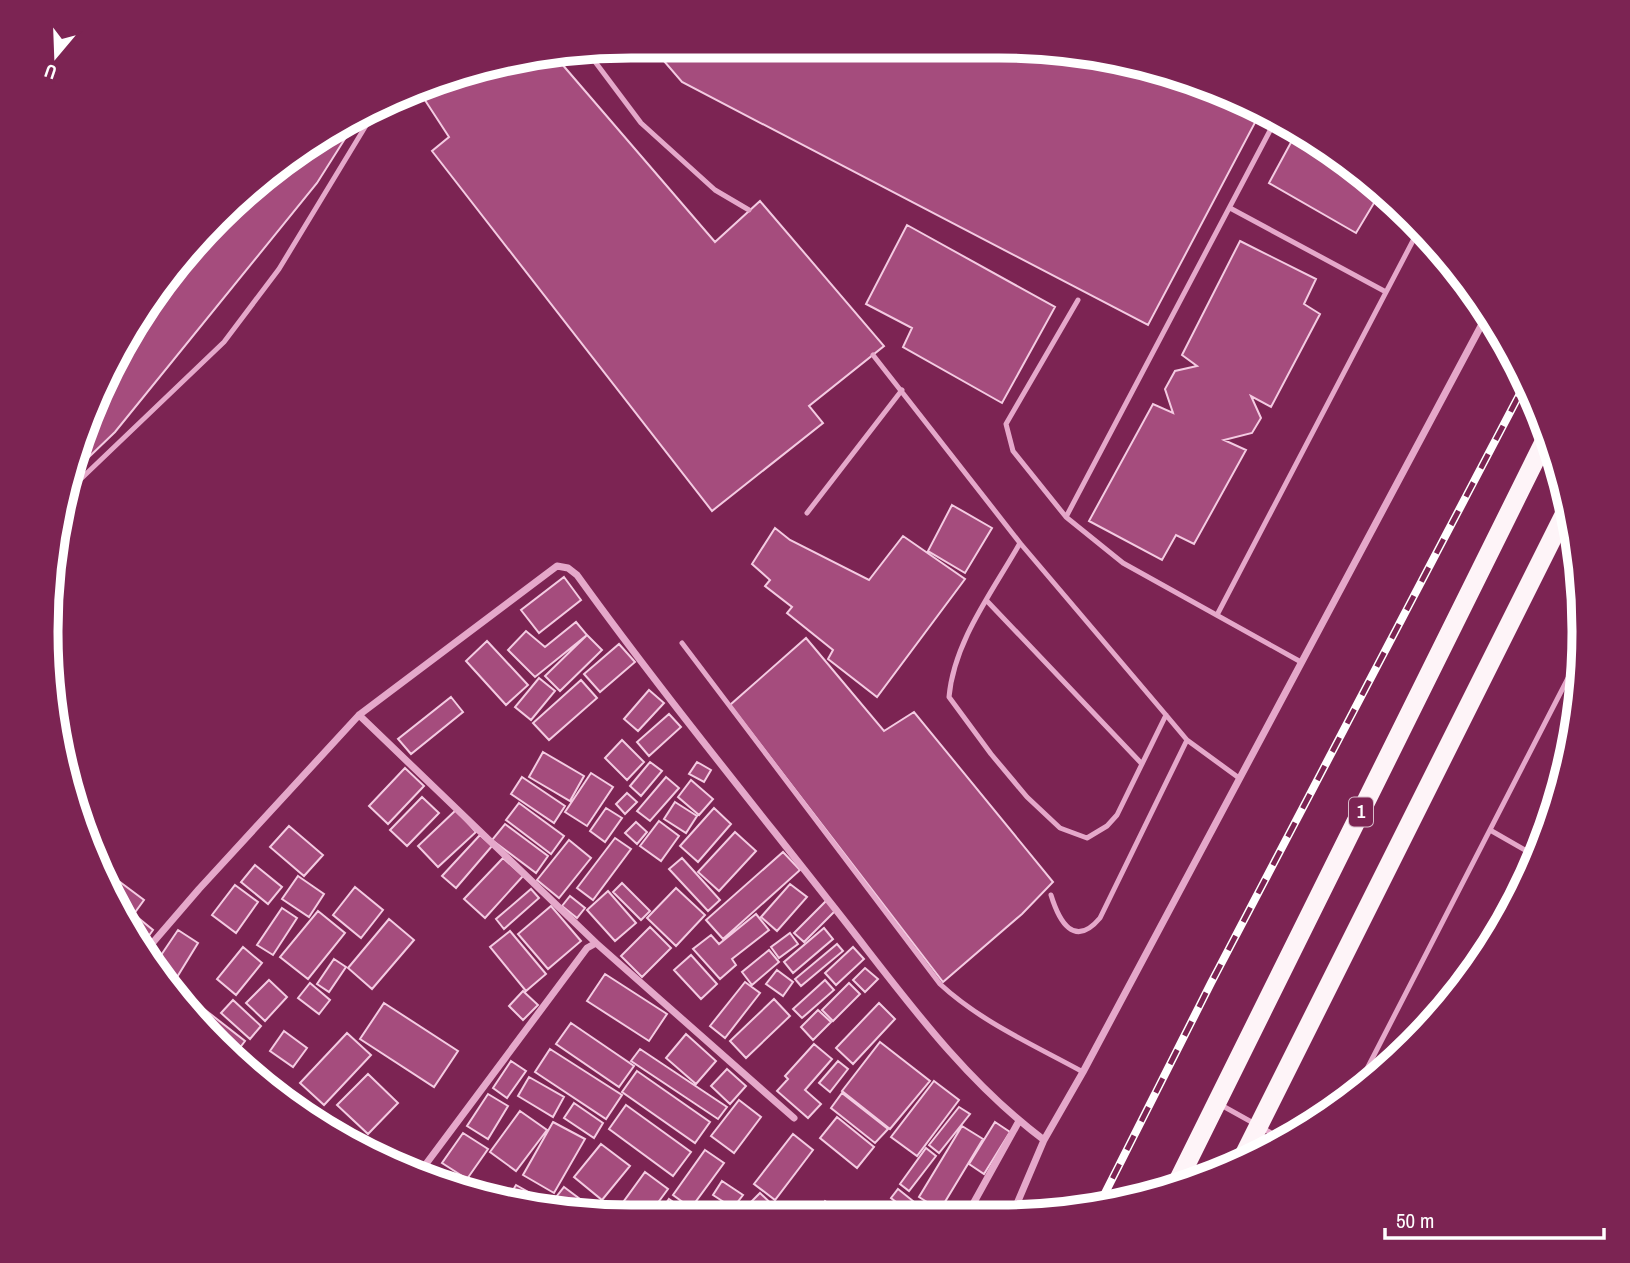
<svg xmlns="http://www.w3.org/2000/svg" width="1630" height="1263" font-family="'Archivo Narrow',sans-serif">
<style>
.building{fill:#a54c7d;stroke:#f4cbe2;stroke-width:2}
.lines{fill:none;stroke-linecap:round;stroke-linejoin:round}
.service{stroke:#e5a8ca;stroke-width:5}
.minor{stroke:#e5a8ca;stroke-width:7}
.trunk{stroke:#fef4f8;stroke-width:19}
.rail-casing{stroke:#fff;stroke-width:8}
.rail{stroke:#7c2453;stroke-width:5;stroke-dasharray:16;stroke-linecap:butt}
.labels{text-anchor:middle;stroke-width:6;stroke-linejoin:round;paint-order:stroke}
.shield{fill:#7c2453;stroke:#d8bdcb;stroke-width:2}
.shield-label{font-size:18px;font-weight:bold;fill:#fff}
.rim{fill:none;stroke:#fff;stroke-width:9}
</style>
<rect width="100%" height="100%" fill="#7c2453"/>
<path class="building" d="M 651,46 L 1036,47 L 1186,76 L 1259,115 L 1148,325 L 682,82 Z
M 555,56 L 715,242 L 760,201 L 884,346 L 809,406 L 823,423 L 712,511 L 432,151 L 449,137 L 419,91 L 479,66 Z
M 360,115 L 317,183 L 115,432 L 65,480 L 124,339 L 217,217 L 338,124 Z
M 1295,135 L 1355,166 L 1380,193 L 1356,233 L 1269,183 Z
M 907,225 L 1055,307 L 1002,403 L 903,347 L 912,328 L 866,304 Z
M 1240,241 L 1316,279 L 1304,304 L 1320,314 L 1271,407 L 1251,396 L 1261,418 L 1252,433 L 1224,440 L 1246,450 L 1194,544 L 1176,535 L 1162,560 L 1089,521 L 1153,404 L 1173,413 L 1165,389 L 1175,371 L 1197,366 L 1182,355 Z
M 952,505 L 992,528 L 965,573 L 928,551 Z
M 775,528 L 790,540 L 869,580 L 903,536 L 965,579 L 877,697 L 828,659 L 833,650 L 787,613 L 792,607 L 765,586 L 770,580 L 752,564 Z
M 564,577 L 581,600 L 539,633 L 521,610 Z
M 576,622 L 587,635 L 535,677 L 508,650 L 526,631 L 545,647 Z
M 587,635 L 602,650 L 560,691 L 545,676 Z
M 806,638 L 884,731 L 914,712 L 1053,882 L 1022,914 L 943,982 L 730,705 Z
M 487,641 L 528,685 L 506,705 L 466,661 Z
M 619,644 L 635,662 L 600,692 L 584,674 Z
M 539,678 L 555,691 L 531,720 L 515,707 Z
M 581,680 L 597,698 L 549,740 L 533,723 Z
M 649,690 L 664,703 L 638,731 L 624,719 Z
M 451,697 L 463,712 L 411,754 L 398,739 Z
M 669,714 L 681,727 L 649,756 L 637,742 Z
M 622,740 L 644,762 L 627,780 L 605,758 Z
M 543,752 L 584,776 L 570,801 L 529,777 Z
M 650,762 L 662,771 L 641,796 L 630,786 Z
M 697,762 L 711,770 L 704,782 L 689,774 Z
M 405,768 L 424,786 L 388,824 L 369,806 Z
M 591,773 L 613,787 L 587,826 L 565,812 Z
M 522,777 L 565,806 L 554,823 L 511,794 Z
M 666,777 L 679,788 L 650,821 L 637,811 Z
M 691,780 L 713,799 L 699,815 L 678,797 Z
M 627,793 L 637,802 L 625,814 L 616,804 Z
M 422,797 L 439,813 L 407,846 L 390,830 Z
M 675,802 L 697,816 L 686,833 L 664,819 Z
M 519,803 L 564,836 L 551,854 L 506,820 Z
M 606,808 L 622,818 L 605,842 L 590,831 Z
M 714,808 L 731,824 L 698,862 L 680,846 Z
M 456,810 L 476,832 L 438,867 L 418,846 Z
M 659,821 L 679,836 L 661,861 L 640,846 Z
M 636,822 L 647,832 L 637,844 L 625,833 Z
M 505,824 L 548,856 L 536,873 L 492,840 Z
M 289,826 L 323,855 L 304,876 L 270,847 Z
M 735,832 L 756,851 L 719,891 L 698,872 Z
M 480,835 L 492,846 L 456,888 L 442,876 Z
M 615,838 L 631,849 L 593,900 L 577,888 Z
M 569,840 L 591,858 L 559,898 L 537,880 Z
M 783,852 L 800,870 L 723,939 L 706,920 Z
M 503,858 L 523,876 L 485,918 L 464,899 Z
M 682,858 L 720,900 L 708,911 L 669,869 Z
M 255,865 L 282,887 L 268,904 L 241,882 Z
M 298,876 L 324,894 L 309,917 L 282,899 Z
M 120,882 L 144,900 L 128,922 L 114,891 Z
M 622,883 L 650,911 L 641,920 L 613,892 Z
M 790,884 L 807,897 L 777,931 L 761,917 Z
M 235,885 L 258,902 L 236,933 L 212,915 Z
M 355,887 L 383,910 L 361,938 L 333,915 Z
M 676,888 L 705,915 L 676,946 L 647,918 Z
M 531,889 L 539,898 L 504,929 L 496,919 Z
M 608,891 L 636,923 L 615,941 L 587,910 Z
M 570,896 L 585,908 L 577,918 L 562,906 Z
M 826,901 L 836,910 L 804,942 L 794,933 Z
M 551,906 L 581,941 L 548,969 L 518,934 Z
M 282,908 L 297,918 L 273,955 L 257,945 Z
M 318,911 L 345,933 L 308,979 L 280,957 Z
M 756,914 L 769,930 L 732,959 L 736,965 L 720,979 L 693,949 L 711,935 L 719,944 Z
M 136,916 L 153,930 L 140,948 L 129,924 Z
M 389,919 L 414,940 L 372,989 L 348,968 Z
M 650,927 L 671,948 L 642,977 L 621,956 Z
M 824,928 L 833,939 L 793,973 L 784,962 Z
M 178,930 L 198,943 L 174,982 L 153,967 Z
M 510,931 L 546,974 L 526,991 L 490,947 Z
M 790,933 L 798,944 L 779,958 L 771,947 Z
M 837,944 L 843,951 L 801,986 L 795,979 Z
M 243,947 L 262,963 L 236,995 L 217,979 Z
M 853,947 L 864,959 L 836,985 L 825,973 Z
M 769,950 L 779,962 L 752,985 L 742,972 Z
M 691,955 L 717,984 L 701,999 L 674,970 Z
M 334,959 L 346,967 L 329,992 L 317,984 Z
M 865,968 L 878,979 L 865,992 L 853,980 Z
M 777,970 L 793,982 L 783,996 L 766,984 Z
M 605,974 L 667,1014 L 649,1041 L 587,1001 Z
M 269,980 L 287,997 L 265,1021 L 246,1003 Z
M 825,980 L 834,990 L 802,1018 L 793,1009 Z
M 745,982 L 760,993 L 725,1038 L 710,1026 Z
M 310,983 L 330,1000 L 319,1014 L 298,998 Z
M 849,983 L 860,994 L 833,1021 L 822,1010 Z
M 523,991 L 538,1005 L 523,1020 L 509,1006 Z
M 774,999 L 790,1016 L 746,1058 L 730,1041 Z
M 233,1000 L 261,1026 L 250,1039 L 221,1013 Z
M 384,1003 L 458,1051 L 434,1087 L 360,1039 Z
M 879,1003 L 895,1019 L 853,1064 L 836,1048 Z
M 204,1009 L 245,1041 L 232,1058 L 217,1046 L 195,1019 Z
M 818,1010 L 831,1022 L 813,1040 L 801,1027 Z
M 571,1023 L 634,1066 L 619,1087 L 556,1044 Z
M 284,1031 L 307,1048 L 293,1067 L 270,1051 Z
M 347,1033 L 371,1055 L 324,1105 L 300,1083 Z
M 686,1034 L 716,1061 L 696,1084 L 666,1058 Z
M 880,1042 L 930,1081 L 890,1129 L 842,1091 Z
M 814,1044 L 832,1059 L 805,1090 L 821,1104 L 808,1118 L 777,1091 L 788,1079 L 785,1076 Z
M 550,1049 L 622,1095 L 606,1119 L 535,1072 Z
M 640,1049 L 727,1107 L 718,1119 L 631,1061 Z
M 511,1061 L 526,1071 L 507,1098 L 493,1088 Z
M 838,1061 L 848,1069 L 830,1092 L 819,1083 Z
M 727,1069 L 746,1086 L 730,1104 L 711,1086 Z
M 637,1071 L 710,1122 L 695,1143 L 622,1092 Z
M 368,1074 L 398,1103 L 368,1134 L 337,1105 Z
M 529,1077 L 564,1097 L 553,1117 L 518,1096 Z
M 934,1081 L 959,1100 L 917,1156 L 891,1137 Z
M 842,1093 L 888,1129 L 875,1143 L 831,1108 Z
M 488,1094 L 508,1106 L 488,1139 L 467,1126 Z
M 739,1100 L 761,1117 L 734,1153 L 711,1136 Z
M 297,1102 L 350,1141 L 306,1119 L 293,1108 Z
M 574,1103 L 603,1123 L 594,1138 L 564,1118 Z
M 626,1105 L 691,1152 L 673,1176 L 609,1129 Z
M 959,1107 L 970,1114 L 939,1153 L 929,1145 Z
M 520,1111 L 547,1130 L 516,1171 L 490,1152 Z
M 837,1117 L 874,1147 L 857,1168 L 820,1138 Z
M 553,1122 L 585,1139 L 554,1193 L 523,1175 Z
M 995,1122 L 1010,1132 L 984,1174 L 969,1164 Z
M 962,1126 L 983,1139 L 940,1210 L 919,1197 Z
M 463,1133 L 488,1149 L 467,1179 L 442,1163 Z
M 793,1134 L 813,1150 L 775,1200 L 754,1184 Z
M 601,1144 L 630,1166 L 602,1200 L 574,1177 Z
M 926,1148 L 936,1156 L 909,1191 L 900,1184 Z
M 705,1150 L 724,1163 L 691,1208 L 673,1195 Z
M 645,1172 L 668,1189 L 651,1212 L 616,1212 Z
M 722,1181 L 743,1195 L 733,1208 L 713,1195 Z
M 516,1185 L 541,1199 L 536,1207 L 507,1200 Z
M 564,1187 L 588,1205 L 583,1212 L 555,1212 L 546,1210 Z
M 898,1189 L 928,1213 L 909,1212 L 891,1198 Z
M 760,1193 L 780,1212 L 741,1212 Z
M 669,1199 L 688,1212 L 660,1212 Z
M 825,1201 L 840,1212 L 816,1212 Z"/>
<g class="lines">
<path class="service" d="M 587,51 L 641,123 L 715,190 L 749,210
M 1230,208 L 1386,292
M 1078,300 L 1006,424 L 1013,451 L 1066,517 L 1123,563 L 1301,662
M 873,355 L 1020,543 L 1166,715 L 1187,740 L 1239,778
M 63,496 L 224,342 L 279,269 L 376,109
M 807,513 L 902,390
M 1066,517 L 1274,123
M 1558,536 L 1576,545
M 1020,543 C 993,591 954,641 949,697 L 991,754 L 1027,797 L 1060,828 L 1087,838 L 1107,826 L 1117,815 L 1166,715
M 987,601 L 1142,764
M 1217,615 L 1417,233
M 682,643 L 940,984 C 981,1022 1034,1045 1083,1072
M 1490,830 L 1539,858
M 1051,895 C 1059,921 1074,949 1100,918 L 1187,740
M 1354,1094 L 1583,649
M 1221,1105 L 1282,1139"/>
<path class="minor" d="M 359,715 L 596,943
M 143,954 L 199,889 L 359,715 L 557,566 L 568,568 L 577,575 C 657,686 744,793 829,901 C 896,985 957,1075 1044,1140
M 284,1101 L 289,1095
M 417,1176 L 587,948 L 596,943 L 794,1118
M 968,1213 L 1019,1121
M 1013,1213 L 1044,1140 L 1083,1072 L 1489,311"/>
<path class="trunk" d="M 1242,1159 L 1569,505
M 1174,1189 L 1548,434"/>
<g class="rail-casing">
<path id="rail" d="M 1098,1207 L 1211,983 L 1526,382"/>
</g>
<use href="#rail" class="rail"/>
</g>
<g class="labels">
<rect class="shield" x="1349" y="797.5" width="24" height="29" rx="5"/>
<g class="shield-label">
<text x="1361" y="818">1</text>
</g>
</g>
<path d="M0 0H1630V1263H0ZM631 58H999A573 573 0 0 1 1572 631V632A573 573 0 0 1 999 1205H631A573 573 0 0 1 58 632V631A573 573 0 0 1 631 58Z" fill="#7c2453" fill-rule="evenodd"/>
<path class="rim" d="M631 58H999A573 573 0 0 1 1572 631V632A573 573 0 0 1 999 1205H631A573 573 0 0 1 58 632V631A573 573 0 0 1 631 58Z"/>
<g transform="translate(56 56) rotate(199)" stroke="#7c2453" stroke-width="5" paint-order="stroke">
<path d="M0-5L12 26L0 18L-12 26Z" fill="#ffffff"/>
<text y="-10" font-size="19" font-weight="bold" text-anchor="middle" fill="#ffffff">U</text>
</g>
<path d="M1385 1228v10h219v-10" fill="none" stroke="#ffffff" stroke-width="3.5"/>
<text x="1396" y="1228" font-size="21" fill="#ffffff" stroke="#7c2453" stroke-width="5" paint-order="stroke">50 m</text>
</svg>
